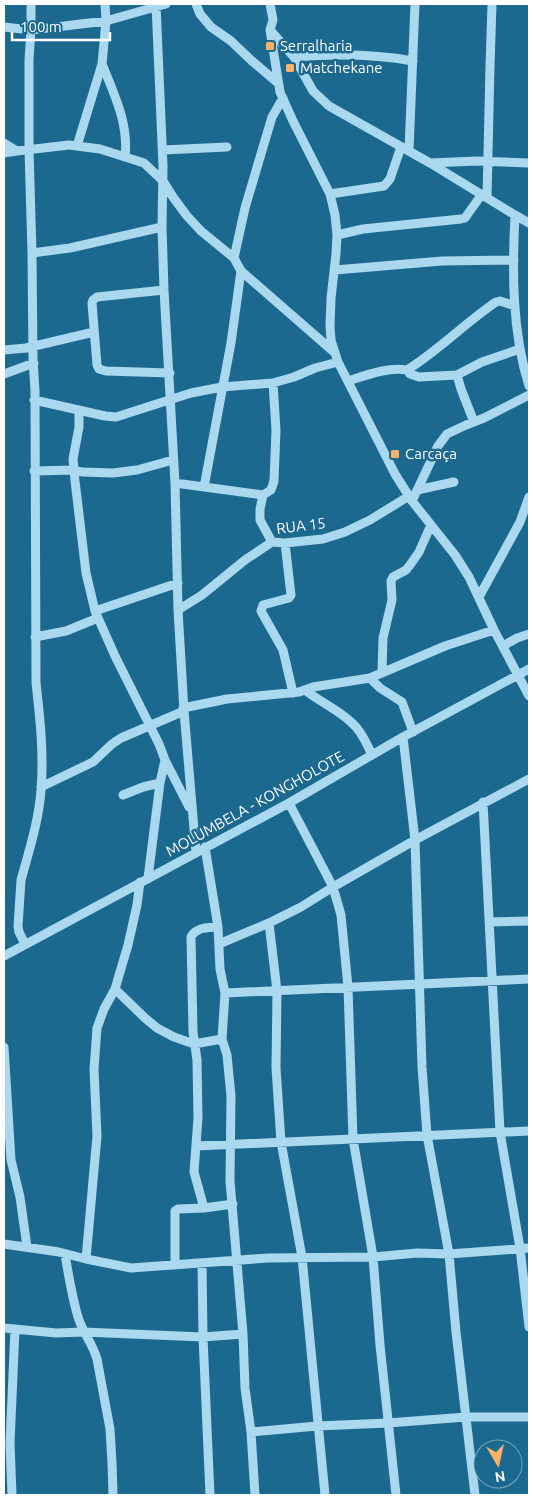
<svg xmlns="http://www.w3.org/2000/svg" width="533" height="1499" font-family="Ubuntu,sans-serif">
<style>
.lines{fill:none;stroke-linecap:round;stroke-linejoin:round}
.minor{stroke:#aad8ee;stroke-width:9}
.poi-dot{fill:#feb168;stroke:#1c698f;stroke-width:2}
.labels{text-anchor:middle;stroke-width:5;stroke-linejoin:round;paint-order:stroke}
.poi-label{font-size:15px;fill:#fff;stroke:#1c698f;text-anchor:start}
.street-label{font-size:15px;fill:#fff;stroke:#1c698f}
</style>
<rect width="100%" height="100%" fill="#1c698f"/>
<g class="lines">
<path class="minor" d="M 156,4 L 163,166 L 162,227 L 164,290 L 175,483 L 178,610 L 184,711 L 196,853
M 196,4 L 200,14 L 211,27 L 231,41 L 252,61 L 278,83
M 270,4 L 273,20 L 270,30 L 280,92 L 293,121 L 330,194 L 335,215 L 337,235 L 336,254 L 331,298 L 330,326 L 331,340 L 338,362 L 395,474 L 412,501 L 455,555 L 469,577 L 494,630 L 529,696
M 4,27 L 31,30 L 106,21 L 166,4
M 270,30 L 294,57 L 313,91 L 329,106 L 430,163 L 515,215 L 529,223
M 294,57 C 333,54 374,54 413,61
M 102,64 C 114,94 129,124 125,157
M 4,143 L 17,151 L 69,145 L 100,149 L 144,163 L 163,181 L 173,197 L 187,216 L 201,231 L 234,258 L 241,271 L 334,352
M 77,146 L 102,64 L 106,21 L 105,4
M 163,150 L 227,147
M 409,150 L 415,4
M 4,153 L 17,151
M 430,163 L 477,161 L 529,163
M 330,194 L 384,186 L 390,179 L 401,147
M 487,198 L 490,66 L 492,4
M 515,215 C 512,272 512,332 529,386
M 337,235 L 363,229 L 461,219 L 465,218 L 482,194
M 32,253 L 70,248 L 162,227
M 234,258 L 245,208 L 272,117 L 283,98
M 335,270 L 442,261 L 514,260
M 164,290 L 97,297 L 93,300 L 92,303 L 97,365 L 99,369 L 106,371 L 170,373
M 4,350 L 26,348 L 94,332
M 407,370 L 410,374 L 419,377 L 457,375 L 482,362 L 520,349
M 4,374 L 34,363
M 457,375 L 461,389 L 474,422
M 348,381 C 367,375 387,367 407,370 C 439,350 465,323 496,302 L 500,301 L 515,306
M 34,400 L 105,416 L 116,417 L 191,393 L 222,387 L 273,383 L 294,377 L 315,368 L 338,362
M 79,410 L 79,427 L 73,459 L 75,481 L 86,573 L 95,611 L 115,656 L 159,744 L 165,760 L 189,807
M 34,471 L 74,470 L 82,472 L 113,473 L 137,470 L 173,460
M 175,483 L 263,495
M 204,487 L 231,343 L 241,271
M 417,490 L 454,482
M 412,501 L 438,446 L 447,434 L 466,425 L 484,418 L 529,395
M 272,542 L 260,520 L 260,509 L 263,495 L 271,490 L 274,481 L 276,430 L 273,383
M 285,543 L 291,595 L 289,598 L 263,605 L 261,611 L 283,650 L 293,693
M 479,597 L 520,522 L 529,497
M 178,610 L 202,595 L 245,560 L 272,542 L 285,543 L 323,539 L 345,532 L 370,520 L 409,496
M 95,611 L 178,583
M 35,637 L 66,631 L 98,618
M 503,646 L 517,638 L 529,634
M 382,673 L 383,638 L 392,600 L 391,581 L 393,577 L 406,570 L 410,565 L 419,552 L 431,525
M 370,678 L 380,688 L 402,702 L 413,732
M 305,690 C 321,703 342,711 356,727 C 363,735 368,746 372,755
M 183,708 L 227,699 L 299,692 L 313,687 L 370,678 L 445,646 L 494,630
M 403,737 L 415,840 L 422,1067 L 427,1135 L 449,1254 L 456,1332 L 475,1495
M 41,787 L 93,762 L 112,744 L 121,738 L 184,711
M 123,795 L 143,787 L 160,783
M 483,802 L 500,1132 L 520,1248 L 529,1327
M 289,803 L 333,887 L 341,915 L 348,987 L 353,1139 L 373,1257 L 380,1345 L 396,1495
M 205,847 L 218,927 L 220,969 L 225,993 L 222,1039 L 227,1055 L 231,1096 L 230,1181 L 243,1334 L 245,1388 L 251,1432 L 255,1495
M 148,878 L 160,783 L 165,760
M 489,922 L 529,921
M 269,923 L 277,991 L 276,1068 L 281,1142 L 302,1257 L 325,1495
M 25,944 L 19,932 L 18,926 L 21,880 C 29,851 39,820 41,790 C 44,755 40,718 36,683 L 35,391 L 33,359 L 32,253 L 29,149 L 29,60 L 31,30 L 31,4
M 219,944 L 269,923 L 301,907 L 333,887 L 415,840 L 529,779
M 4,956 L 289,803 L 403,737 L 529,669
M 115,989 L 145,1018 L 157,1028 L 174,1037 L 194,1044 L 222,1039
M 225,993 L 529,979
M 4,1047 L 11,1160 L 20,1197 L 27,1247
M 196,1146 L 529,1131
M 204,1208 L 194,1172 L 198,1118 L 197,1060 L 193,1032 L 191,937 C 196,927 207,928 218,927
M 4,1244 L 59,1252 L 86,1259 L 131,1268 L 268,1258 L 373,1257 L 417,1253 L 449,1254 L 529,1248
M 65,1255 C 69,1276 72,1299 79,1320 C 84,1334 93,1345 97,1359 L 110,1429 L 112,1463 L 113,1495
M 86,1259 L 97,1136 L 94,1069 L 97,1028 L 104,1009 L 115,989 L 128,945 L 137,905 L 140,882
M 202,1263 L 203,1337 L 210,1495
M 175,1265 L 175,1211 L 178,1209 L 204,1208 L 233,1204
M 4,1328 L 56,1333 L 83,1332 L 203,1337 L 243,1334
M 251,1432 L 317,1426 L 388,1423 L 466,1417 L 529,1417
M 12,1495 L 10,1443 L 15,1329"/>
</g>
<g class="poi-dot">
<rect x="265" y="41" width="10" height="10" rx="2.5"/>
<rect x="285" y="63" width="10" height="10" rx="2.5"/>
<rect x="390" y="449" width="10" height="10" rx="2.5"/>
</g>
<g class="labels">
<g class="poi-label">
<text x="280" y="51">Serralharia</text>
<text x="300" y="73">Matchekane</text>
<text x="405" y="459">Carcaça</text>
</g>
<g class="street-label">
<text transform="translate(301 526) rotate(-7)" y="5">RUA 15</text>
<text transform="translate(255 804) rotate(-29)" y="5">MOLUMBELA - KONGHOLOTE</text>
</g>
</g>
<rect width="533" height="1499" fill="none" stroke="#ffffff" stroke-width="10"/>
<g transform="translate(498 1464) rotate(171)"><circle r="24" fill="#1c698f" stroke="#77a5bc"/>
<path d="M0-4L9 19L0 12L-9 19Z" fill="#feb168"/>
<text y="-8" font-size="14" font-weight="bold" text-anchor="middle" fill="#ffffff">N</text>
</g>
<path d="M12 32v8h98v-8" fill="none" stroke="#ffffff" stroke-width="2.5"/>
<text x="20" y="32" font-size="15" fill="#ffffff" stroke="#1c698f" stroke-width="4" paint-order="stroke">100 m</text>
</svg>
